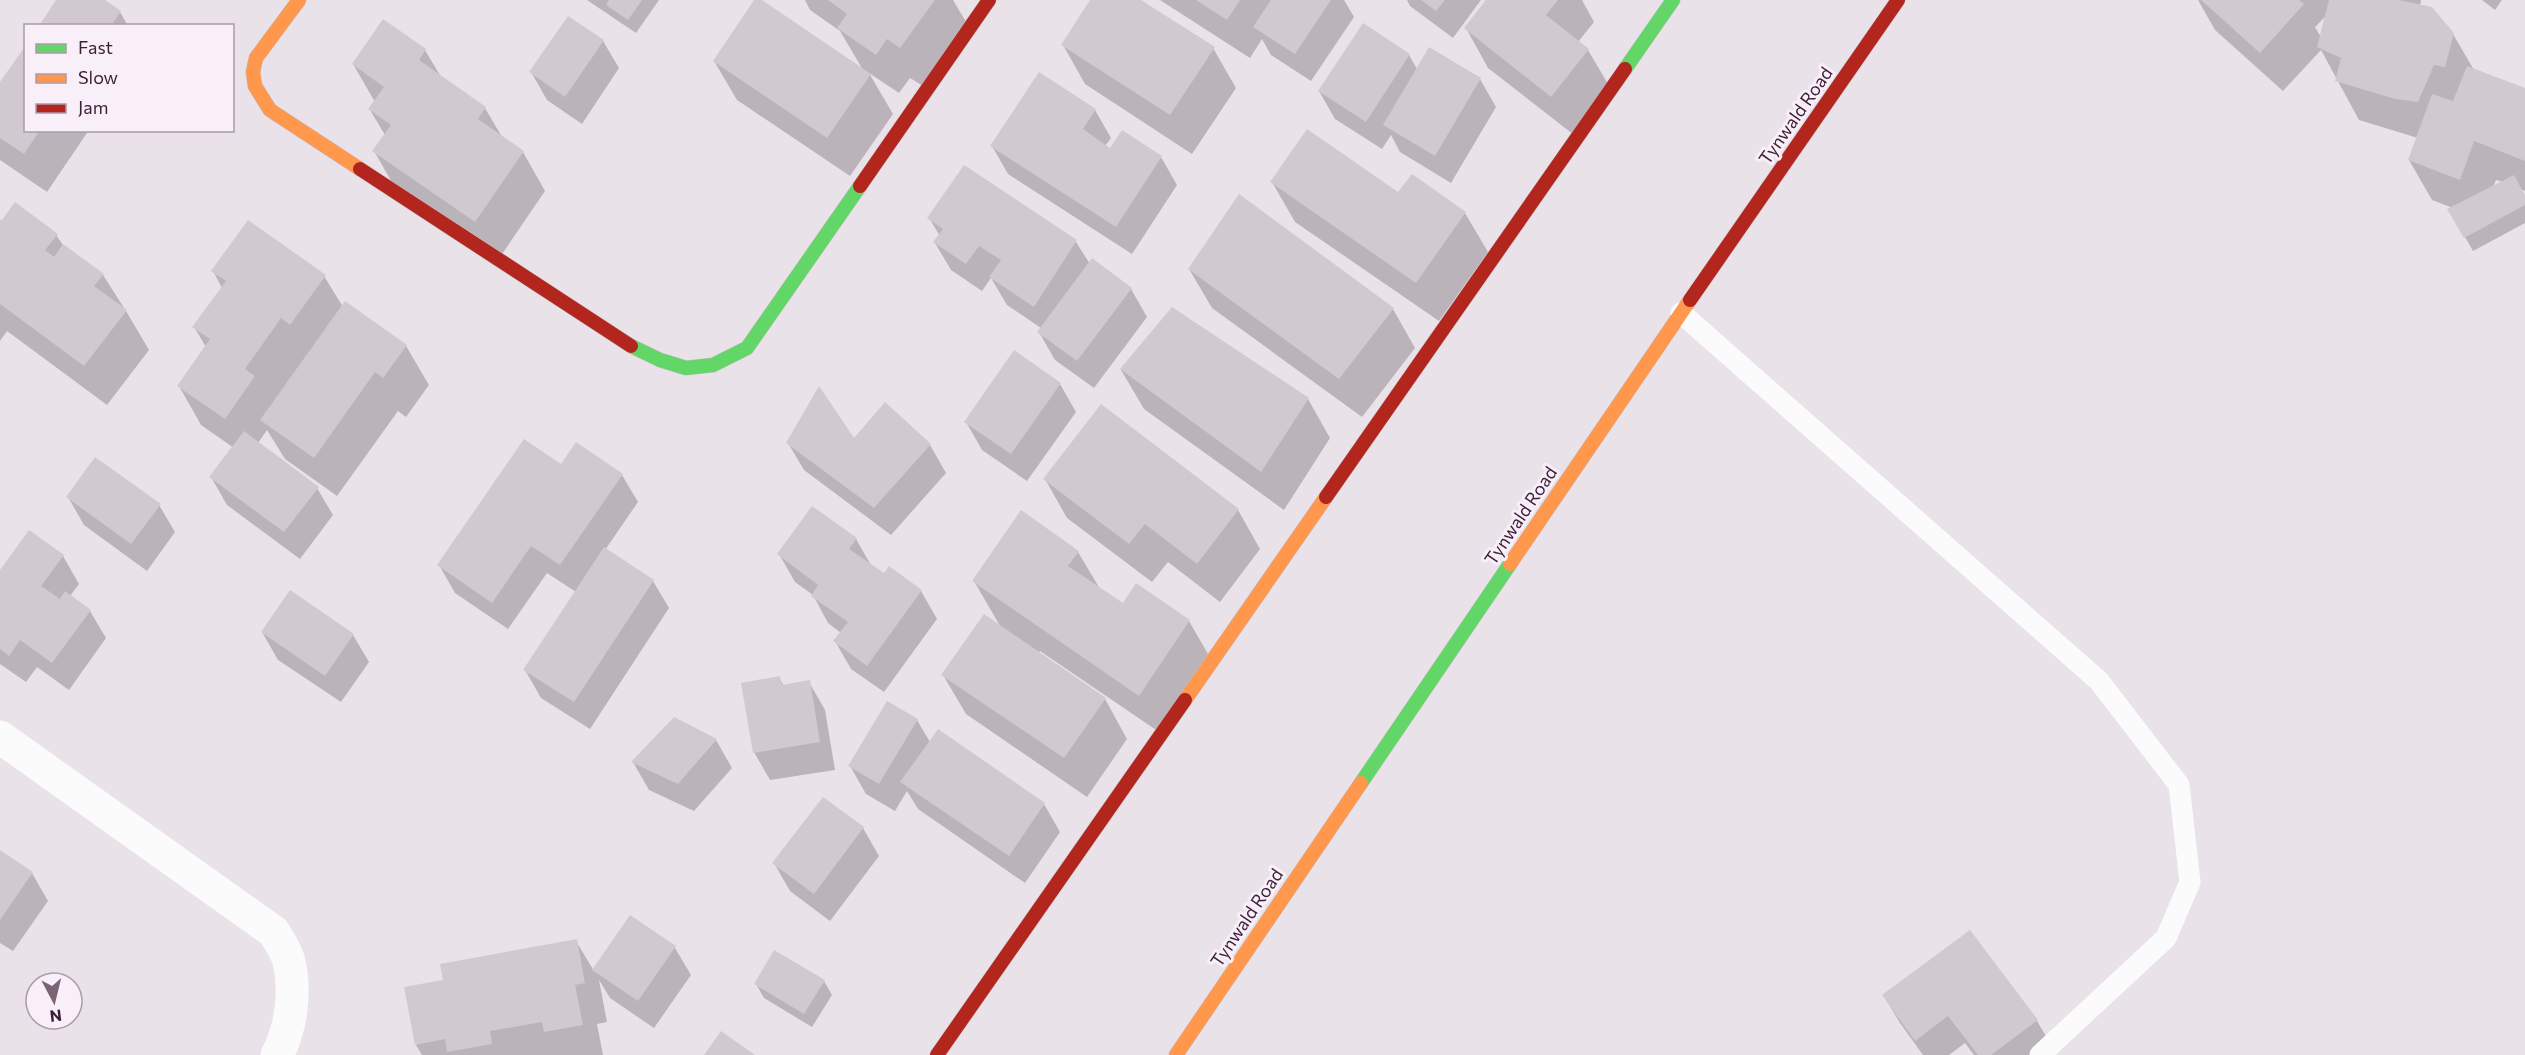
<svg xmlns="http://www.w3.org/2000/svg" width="2525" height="1055" font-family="Commissioner,sans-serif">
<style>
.shadow{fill:#0003;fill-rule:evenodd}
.building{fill:#d0c9d0}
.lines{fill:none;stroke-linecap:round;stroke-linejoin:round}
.fast-casing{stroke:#c9bec7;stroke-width:15}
.slow-casing{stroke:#c9bec7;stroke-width:15}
.jam-casing{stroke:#c9bec7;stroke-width:15}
.lane{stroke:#fcfbfc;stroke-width:21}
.street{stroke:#fcfbfc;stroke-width:33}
.fast{stroke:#63d668;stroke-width:14}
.slow{stroke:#ff974d;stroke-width:14}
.jam{stroke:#b3261e;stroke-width:14}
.labels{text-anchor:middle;stroke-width:6;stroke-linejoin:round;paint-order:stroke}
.street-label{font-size:18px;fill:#3d1e37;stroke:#f8eff8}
</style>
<rect width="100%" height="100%" fill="#e9e2e9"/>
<path class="shadow" d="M 58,0 L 102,0 L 120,12 L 128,26 L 40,26 Z
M 587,0 L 659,0 L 636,33 Z
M 756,0 L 863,70 L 840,31 L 810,10 L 805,0 L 953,0 L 968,25 L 923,86 L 910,78 L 899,93 L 869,73 L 893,114 L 850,176 L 737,100 L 714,61 Z
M 1092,0 L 1139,0 L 1213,48 L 1236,88 L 1192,154 L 1085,84 L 1063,45 Z
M 1160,0 L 1344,0 L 1354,17 L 1311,81 L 1271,55 L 1262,39 L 1250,58 Z
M 1407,0 L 1481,0 L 1453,38 L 1410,6 Z
M 1486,0 L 1582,0 L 1594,22 L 1578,42 L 1588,50 L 1611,89 L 1574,135 L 1488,68 L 1466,28 Z
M 2198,0 L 2421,0 L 2420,6 L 2453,34 L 2474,70 L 2525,90 L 2525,191 L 2520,189 L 2525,198 L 2525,223 L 2473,251 L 2449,209 L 2453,208 L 2432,200 L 2409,160 L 2418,138 L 2359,120 L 2321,50 L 2283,91 L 2215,30 ZM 2327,15 L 2321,37 L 2315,27 ZM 2496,180 L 2503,182 L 2493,187 Z
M 2482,0 L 2502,0 L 2495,10 Z
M 603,41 L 619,68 L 582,124 L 547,100 L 531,72 Z
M 425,50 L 441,77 L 485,108 L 502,137 L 523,152 L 545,191 L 498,260 L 397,191 L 374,151 L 385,135 L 370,110 L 375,102 L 353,64 Z
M 1409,55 L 1417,69 L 1480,79 L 1496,107 L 1451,183 L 1400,152 L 1391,135 L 1382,149 L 1335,119 L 1319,91 Z
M 0,85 L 26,130 L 89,130 L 47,192 L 0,160 Z
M 1095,110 L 1111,138 L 1105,146 L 1111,150 L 1161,157 L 1177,185 L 1132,254 L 1008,174 L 992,146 Z
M 964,167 L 1076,242 L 1090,264 L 1131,289 L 1147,317 L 1094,388 L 1055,360 L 1039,332 L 1041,328 L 1007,305 L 991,278 L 982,291 L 951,270 L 935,243 L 940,236 L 929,218 Z
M 1272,182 L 1399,195 L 1465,213 L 1488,252 L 1439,321 L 1295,222 Z
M 0,221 L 56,235 L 63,245 L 103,275 L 126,311 L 149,350 L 107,405 L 7,331 L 0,341 Z
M 1189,269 L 1393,309 L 1415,348 L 1362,417 L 1212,308 Z
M 213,271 L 324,276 L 343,307 L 406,346 L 429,385 L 406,417 L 398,411 L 337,496 L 285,459 L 267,430 L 258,443 L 317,488 L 333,515 L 300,559 L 227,505 L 211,477 L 234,448 L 201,425 L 179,386 L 206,347 L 194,327 L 222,288 Z
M 1121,370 L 1308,399 L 1330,438 L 1284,510 L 1144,409 Z
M 1060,384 L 1076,412 L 1027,481 L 982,450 L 966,422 Z
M 885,404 L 930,445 L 946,473 L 891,535 L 804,470 L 788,443 L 854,441 Z
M 561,466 L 622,475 L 638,502 L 605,550 L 653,581 L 669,608 L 590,729 L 541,698 L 525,670 L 576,592 L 547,573 L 508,629 L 455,593 L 439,565 Z
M 1045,479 L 1238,510 L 1260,549 L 1220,602 L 1168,562 L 1152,582 L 1067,518 Z
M 68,497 L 159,505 L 175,532 L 147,571 L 84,525 Z
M 1021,512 L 1078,552 L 1100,589 L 1123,605 L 1136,585 L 1189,621 L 1212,661 L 1162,734 L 1040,651 L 1038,653 L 1105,699 L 1127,739 L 1087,797 L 966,714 L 943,675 L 1000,626 L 974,581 Z
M 856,539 L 872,567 L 884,575 L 921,591 L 937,619 L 884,692 L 851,669 L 835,641 L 841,633 L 828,623 L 813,595 L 795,582 L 779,554 Z
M 63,556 L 79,584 L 70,596 L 90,611 L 106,638 L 69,690 L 37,667 L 26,682 L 0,664 L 0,573 Z
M 262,632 L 353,635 L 369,662 L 341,702 L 278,660 Z
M 779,678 L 784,686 L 809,682 L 825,710 L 835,770 L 770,780 L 754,752 Z
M 917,720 L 930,742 L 1044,804 L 1060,832 L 1025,883 L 918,809 L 907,791 L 895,811 L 866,794 L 850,766 Z
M 716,740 L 732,768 L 694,811 L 649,790 L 633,762 Z
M 863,828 L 879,856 L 830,921 L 790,891 L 774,863 Z
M 0,852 L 32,873 L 48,901 L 13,951 L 0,943 Z
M 576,941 L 594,971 L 675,948 L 691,975 L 654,1028 L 610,998 L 599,980 L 607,1022 L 597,1024 L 603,1055 L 422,1055 L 416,1045 L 445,981 Z
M 824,981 L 832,995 L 812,1027 L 764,998 L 756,984 Z
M 1884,996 L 2037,1021 L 2053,1048 L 2044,1055 L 1974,1055 L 1965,1043 L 1949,1055 L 1923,1055 L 1900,1023 Z"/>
<path class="building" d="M 56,0 L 105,0 L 121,11 L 111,26 L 39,26 Z
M 609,0 L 642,0 L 628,20 L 606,5 Z
M 754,0 L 762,0 L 871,74 L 827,138 L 713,61 Z
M 828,0 L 935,0 L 900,48 L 887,39 L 876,55 L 837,28 L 847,14 Z
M 1090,0 L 1141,0 L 1215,47 L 1170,115 L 1061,45 Z
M 1196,0 L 1240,0 L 1227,20 Z
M 1271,0 L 1331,0 L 1295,54 L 1253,27 Z
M 1421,0 L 1445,0 L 1436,11 Z
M 1486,0 L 1558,0 L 1546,15 L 1589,49 L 1551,97 L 1464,28 Z
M 2201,0 L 2299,0 L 2304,4 L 2260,53 Z
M 2329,0 L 2399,0 L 2432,7 L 2454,33 L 2445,67 L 2434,65 L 2418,102 L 2395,99 L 2335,81 L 2341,58 L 2317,47 Z
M 568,16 L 604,40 L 565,97 L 529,72 Z
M 383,19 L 426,49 L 419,60 L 486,107 L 478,119 L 524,151 L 475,222 L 372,151 L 391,125 L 368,109 L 384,87 L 352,64 Z
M 1363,23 L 1410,54 L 1366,122 L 1318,91 Z
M 26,45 L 26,130 L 40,130 L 24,154 L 0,138 L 0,82 Z
M 1429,47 L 1481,78 L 1435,156 L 1383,125 Z
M 2467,66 L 2525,88 L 2525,161 L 2474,141 L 2460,180 L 2408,160 L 2432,94 L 2453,101 Z
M 1039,72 L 1096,109 L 1083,129 L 1110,148 L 1122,130 L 1162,156 L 1116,227 L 990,146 Z
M 1307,129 L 1398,192 L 1412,174 L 1466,212 L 1416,283 L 1270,182 Z
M 964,165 L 1077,240 L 1034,307 L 989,277 L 1001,260 L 979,246 L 966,264 L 933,242 L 943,229 L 927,218 Z
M 2514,175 L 2525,195 L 2525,205 L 2464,238 L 2447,209 Z
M 1239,194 L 1394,308 L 1339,379 L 1188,269 Z
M 15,202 L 58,234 L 45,250 L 54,257 L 63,244 L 104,274 L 94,286 L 127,310 L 84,366 L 0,304 L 0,219 L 2,220 Z
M 248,220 L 326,275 L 290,325 L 281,318 L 245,369 L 255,376 L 225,419 L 177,386 L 210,339 L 192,327 L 226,281 L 211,271 Z
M 1092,258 L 1132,288 L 1077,361 L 1037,332 Z
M 345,301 L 407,345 L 383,378 L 375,372 L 314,458 L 260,420 Z
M 1172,307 L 1309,398 L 1261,472 L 1120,369 Z
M 1014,350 L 1061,383 L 1011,454 L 964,422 Z
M 819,386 L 854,438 L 885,402 L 931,444 L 874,508 L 786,443 Z
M 1101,404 L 1239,509 L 1197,564 L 1145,524 L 1129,544 L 1043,479 Z
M 244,431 L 319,487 L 284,532 L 209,477 Z
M 524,439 L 561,464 L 576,442 L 623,474 L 560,565 L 531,546 L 492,603 L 437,565 Z
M 95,457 L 161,504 L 131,544 L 66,497 Z
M 812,506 L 857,538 L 849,549 L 884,573 L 889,566 L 922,590 L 867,666 L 833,641 L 848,622 L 811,596 L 818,585 L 777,554 Z
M 1021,510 L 1079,551 L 1068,566 L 1123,603 L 1136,583 L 1190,620 L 1139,696 L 972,581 Z
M 29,530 L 64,555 L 41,586 L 60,599 L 65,591 L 91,610 L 52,663 L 20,640 L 9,656 L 0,649 L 0,570 Z
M 604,547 L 654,580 L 574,702 L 523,670 Z
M 290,590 L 354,634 L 325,676 L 261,632 Z
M 984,614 L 1106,698 L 1064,758 L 941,675 Z
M 780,676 L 782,685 L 810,680 L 820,742 L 753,753 L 741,683 Z
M 887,701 L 918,719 L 879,784 L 848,766 Z
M 674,717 L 717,739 L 678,784 L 631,762 Z
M 938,729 L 1045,803 L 1009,856 L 900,782 Z
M 823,797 L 864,827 L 814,894 L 772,863 Z
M 0,850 L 33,872 L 0,920 Z
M 630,915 L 676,946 L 638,1001 L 592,970 Z
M 1970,930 L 2038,1020 L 1991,1055 L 1978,1055 L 1948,1016 L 1915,1041 L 1882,995 Z
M 577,939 L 585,983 L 575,985 L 583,1025 L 544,1032 L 542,1022 L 490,1031 L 492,1044 L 447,1052 L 445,1039 L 415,1045 L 404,987 L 443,980 L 440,964 Z
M 774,950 L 825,980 L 804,1014 L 754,984 Z
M 721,1031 L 755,1055 L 704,1055 Z"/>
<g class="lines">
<g class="fast-casing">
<path id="fast" d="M 1625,69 L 1673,0
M 631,346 L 660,360 L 686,368 L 713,365 L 747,348 L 860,186
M 1361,783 L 1510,564"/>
</g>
<g class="slow-casing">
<path id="slow" d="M 299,0 L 256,58 L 253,72 L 255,86 L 270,110 L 360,169
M 1510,564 L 1690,300
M 1185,700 L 1326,497
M 1176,1055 L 1361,783"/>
</g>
<g class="jam-casing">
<path id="jam" d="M 360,169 L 631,346
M 860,186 L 989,0
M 1690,300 L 1898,0
M 1326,497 L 1625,69
M 937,1055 L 1185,700"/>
</g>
<path class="lane" d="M 1681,313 L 2099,681 L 2179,785 L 2190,882 L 2166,938 L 2040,1055"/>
<path class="street" d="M 0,737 L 274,932 C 279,941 287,952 289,962 C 296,992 291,1029 277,1055"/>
<use href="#fast" class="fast"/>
<use href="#slow" class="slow"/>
<use href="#jam" class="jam"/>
</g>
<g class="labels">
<g class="street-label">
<text transform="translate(1796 116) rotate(-55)" y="6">Tynwald Road</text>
<text transform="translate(1521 516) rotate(-56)" y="6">Tynwald Road</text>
<text transform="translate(1247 918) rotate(-56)" y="6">Tynwald Road</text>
</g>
</g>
<rect x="24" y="24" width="210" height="108" fill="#f8eff8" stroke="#ad9bab" stroke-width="1.5"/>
<rect x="36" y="44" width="30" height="9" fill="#63d668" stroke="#ad9bab" stroke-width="1.5"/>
<text x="78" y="54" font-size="18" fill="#3d1e37">Fast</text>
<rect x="36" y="74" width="30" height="9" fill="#ff974d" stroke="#ad9bab" stroke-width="1.5"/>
<text x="78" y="84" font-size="18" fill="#3d1e37">Slow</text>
<rect x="36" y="104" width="30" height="9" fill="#b3261e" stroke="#ad9bab" stroke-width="1.5"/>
<text x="78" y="114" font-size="18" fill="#3d1e37">Jam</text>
<g transform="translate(54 1001) rotate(173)"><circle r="28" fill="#f8eff8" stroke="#ad9bab" stroke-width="1.5"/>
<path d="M0-4.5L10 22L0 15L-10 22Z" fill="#796375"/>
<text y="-9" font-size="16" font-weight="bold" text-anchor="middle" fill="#3d1e37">N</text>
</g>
</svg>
